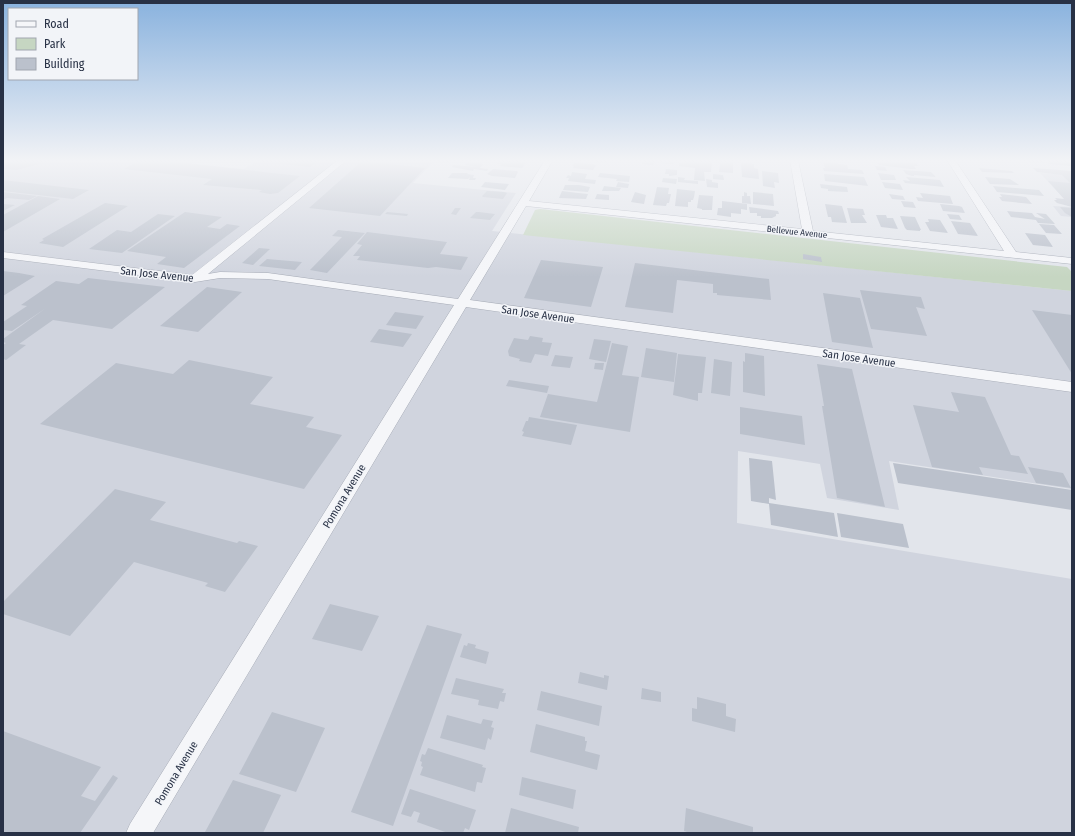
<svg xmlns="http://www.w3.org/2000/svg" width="1075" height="836" font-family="'Fira Sans Condensed',sans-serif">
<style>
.built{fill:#d0d4de}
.green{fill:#c6d6c2}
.building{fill:#bbc1cc}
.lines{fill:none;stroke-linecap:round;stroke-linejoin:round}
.street-casing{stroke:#a6abb6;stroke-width:1}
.street{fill:#f5f6f9;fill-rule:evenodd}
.labels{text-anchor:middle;stroke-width:3;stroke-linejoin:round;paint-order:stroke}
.far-street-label{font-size:9px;fill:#283145;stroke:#f2f4f8}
.street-label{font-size:11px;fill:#283145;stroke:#f2f4f8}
</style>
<rect width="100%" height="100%" fill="#e2e5eb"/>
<path class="built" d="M 8,160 L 157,160 L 244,169 L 258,160 L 435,160 L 413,183 L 516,193 L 492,231 L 1072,291 L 1072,489 L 889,461 L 899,510 L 827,498 L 820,464 L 738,451 L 737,523 L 1072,579 L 1072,833 L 3,833 L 3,161 Z
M 1040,173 L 1072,175 L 1072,217 L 1061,216 L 1053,206 L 1072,207 Z"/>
<path class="green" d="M 540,209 L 1067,267 L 1072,272 L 1072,291 L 523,235 L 535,210 Z"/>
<path class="building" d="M 19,160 L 54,160 L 17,170 L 3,169 L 3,164 Z
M 140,160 L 156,160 L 300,176 L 278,193 L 270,194 L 259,192 L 262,190 L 203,185 L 212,179 L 124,169 Z
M 258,160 L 320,160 L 310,167 L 256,161 Z
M 437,160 L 453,160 L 450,162 L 446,163 L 436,161 Z
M 500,160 L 504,160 L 526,162 L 522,168 L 500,166 L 501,164 L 497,164 Z
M 582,160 L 607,160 L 606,163 Z
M 643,160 L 655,160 L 653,165 L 642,164 Z
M 660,160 L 674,160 L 673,164 L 660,163 Z
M 684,160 L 696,160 L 695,162 L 701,163 L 701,160 L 712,161 L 711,172 L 704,172 L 705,181 L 694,180 L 695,168 L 679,166 L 679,163 L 683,163 Z
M 721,160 L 733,161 L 733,173 L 719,172 Z
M 1027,160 L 1042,160 L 1045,163 L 1029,162 Z
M 1046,160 L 1058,161 L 1064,160 L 1072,163 L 1072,166 L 1049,164 Z
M 362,161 L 425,168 L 380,216 L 309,208 Z
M 885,161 L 916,163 L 918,166 L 914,166 L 916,169 L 911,169 L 879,165 L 878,163 L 886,163 Z
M 468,162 L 483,164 L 480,168 L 488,169 L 487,171 L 474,169 L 473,171 L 452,167 L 453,165 L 478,167 L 465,165 Z
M 823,162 L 847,165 L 848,169 L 862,170 L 864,174 L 824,171 L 823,168 L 825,168 Z
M 575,163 L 591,164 L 596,165 L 593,170 L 573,168 L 574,166 L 572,166 Z
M 741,163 L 754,164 L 754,168 L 758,169 L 759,179 L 742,177 Z
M 875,166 L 885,167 L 887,171 L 877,170 Z
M 979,168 L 1012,171 L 1014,173 L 982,172 Z
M 1033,168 L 1072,171 L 1072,189 L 1071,189 L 1072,190 L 1072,207 L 1057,203 L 1054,200 L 1057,200 L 1055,198 L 1064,199 L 1048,181 L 1070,183 L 1062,175 L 1037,172 Z
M 493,169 L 517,171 L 518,172 L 515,178 L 492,176 L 487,174 Z
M 666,169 L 677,170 L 677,175 L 669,176 L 669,174 L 665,174 Z
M 903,170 L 931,172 L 936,177 L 914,175 L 914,176 L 912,176 L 906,174 Z
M 762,171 L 778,173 L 779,183 L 774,182 L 775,188 L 763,186 Z
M 572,172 L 587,174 L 585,179 L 596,180 L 595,184 L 568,181 L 569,178 L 566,178 L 568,175 L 571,176 Z
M 452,173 L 468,173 L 467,174 L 474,175 L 473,178 L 476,178 L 475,180 L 469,180 L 470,177 L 468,179 L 448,178 Z
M 600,173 L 630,176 L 629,182 L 616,181 L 617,179 L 598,177 Z
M 878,173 L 894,175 L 896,180 L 881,180 Z
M 713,174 L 723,175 L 724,180 L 713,179 Z
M 824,174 L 864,177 L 868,186 L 825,181 Z
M 678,177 L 685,178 L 684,180 L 698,181 L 698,184 L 678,182 Z
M 906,177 L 940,180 L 944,187 L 905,183 L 903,180 L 910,181 Z
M 985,177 L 1010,179 L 1019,185 L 990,184 Z
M 663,178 L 677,179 L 676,184 L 662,182 Z
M 706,179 L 712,180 L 712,182 L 718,183 L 718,188 L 707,187 Z
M 3,180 L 89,190 L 73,199 L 3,191 Z
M 485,182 L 509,184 L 505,190 L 481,187 Z
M 618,182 L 629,184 L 628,188 L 616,187 Z
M 882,182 L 900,184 L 903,190 L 885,188 Z
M 820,184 L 847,187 L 848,192 L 828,191 L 828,189 L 821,188 Z
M 565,185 L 579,185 L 590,187 L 588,192 L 563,190 Z
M 604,186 L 621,188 L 619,191 L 602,191 Z
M 993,186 L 1039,190 L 1044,196 L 997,192 Z
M 657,187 L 669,188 L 668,194 L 671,194 L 669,203 L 667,203 L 666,206 L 653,205 Z
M 677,189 L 695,191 L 694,197 L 693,200 L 691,200 L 691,202 L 688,202 L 688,207 L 675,206 Z
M 487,191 L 504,192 L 507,193 L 503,199 L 483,197 L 482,196 Z
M 562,191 L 578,193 L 588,194 L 586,199 L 559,198 Z
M 3,192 L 37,196 L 29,200 L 7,198 L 3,200 Z
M 635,192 L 646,195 L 644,204 L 631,202 Z
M 744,192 L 747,193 L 747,196 L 750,196 L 751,204 L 742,203 L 742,196 L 744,196 Z
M 753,192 L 773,194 L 774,206 L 753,204 Z
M 920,193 L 950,196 L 953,204 L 918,201 L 916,197 L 923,198 Z
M 597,194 L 609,195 L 609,200 L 595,199 Z
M 889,194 L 903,196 L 905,200 L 892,199 Z
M 1000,194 L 1026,197 L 1032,204 L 1002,201 L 999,197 L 1002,197 Z
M 699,195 L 713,196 L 712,210 L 702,210 L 702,209 L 697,208 Z
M 38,196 L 60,199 L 3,232 L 3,215 Z
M 722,201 L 747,204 L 747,210 L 741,209 L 741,214 L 731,213 L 731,217 L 717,215 L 718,208 L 722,208 Z
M 901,201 L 913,202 L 916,208 L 904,207 Z
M 105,203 L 128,206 L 63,247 L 39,243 L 44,240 L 42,239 Z
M 3,204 L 15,205 L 3,211 Z
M 825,204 L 842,206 L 847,223 L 832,222 L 831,217 L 828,217 Z
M 940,204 L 959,206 L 962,207 L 965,213 L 943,211 Z
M 749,207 L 778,211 L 779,214 L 776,214 L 776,216 L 772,218 L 761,218 L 761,216 L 757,216 L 757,213 L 750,213 Z
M 1060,207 L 1072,208 L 1072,217 L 1065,213 Z
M 455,208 L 461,208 L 456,215 L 451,214 Z
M 847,208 L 863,209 L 865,215 L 862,215 L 867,223 L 851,223 Z
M 1007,211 L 1032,213 L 1035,217 L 1045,219 L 1036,213 L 1046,214 L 1055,224 L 1038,223 L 1036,220 L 1011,217 Z
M 185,212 L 222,217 L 207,227 L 220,229 L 227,224 L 240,226 L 184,268 L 157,264 L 166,257 L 127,251 Z
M 387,212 L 408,214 L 407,216 L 385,214 Z
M 476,212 L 479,212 L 495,214 L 490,220 L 470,218 Z
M 158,214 L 175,216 L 122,253 L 89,249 L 117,230 L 131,232 Z
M 947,214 L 959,215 L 962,220 L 950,219 Z
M 876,215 L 886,215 L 887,218 L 893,218 L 898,229 L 881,227 Z
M 900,216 L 915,217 L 921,230 L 920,230 L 920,231 L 907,230 L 905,228 Z
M 928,219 L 940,220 L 948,233 L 930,231 L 925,222 L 929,222 Z
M 951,221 L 970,223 L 978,236 L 958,234 Z
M 1039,224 L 1054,225 L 1062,234 L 1046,233 Z
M 338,230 L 365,233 L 327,273 L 310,270 L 342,237 L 332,236 Z
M 367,232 L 447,242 L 440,254 L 468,257 L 461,270 L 436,267 L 428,268 L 357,260 L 360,256 L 353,256 L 362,245 L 357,244 Z
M 1025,233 L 1045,235 L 1053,247 L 1033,245 Z
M 259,248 L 270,249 L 253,265 L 242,263 Z
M 803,254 L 821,257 L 822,262 L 803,259 Z
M 267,259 L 302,262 L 295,270 L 259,266 Z
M 541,260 L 603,267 L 591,307 L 524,298 Z
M 635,263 L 769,279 L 771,300 L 717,295 L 717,293 L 713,293 L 713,284 L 677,280 L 673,313 L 625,307 Z
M 3,271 L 19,273 L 35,276 L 3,296 Z
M 88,278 L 165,287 L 112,329 L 53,320 L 19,344 L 26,345 L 6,360 L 3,359 L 3,345 L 6,343 L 3,342 L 3,339 L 46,308 L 12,331 L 3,330 L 3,322 L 27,306 L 21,305 L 56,281 L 79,284 Z
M 207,287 L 242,292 L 198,332 L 160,326 Z
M 860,290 L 921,297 L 925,309 L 916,307 L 927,336 L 871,329 Z
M 823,293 L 860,298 L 873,348 L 832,342 Z
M 1032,310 L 1072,315 L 1072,374 Z
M 395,312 L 424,316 L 416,329 L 386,325 Z
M 379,329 L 412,334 L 403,347 L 370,342 Z
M 530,336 L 543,338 L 542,342 L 552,343 L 548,356 L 535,354 L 531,363 L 519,361 L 520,359 L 509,356 L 508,351 L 514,338 L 528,340 Z
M 594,339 L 611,341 L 606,362 L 589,359 Z
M 612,343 L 628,346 L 622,375 L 639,377 L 630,432 L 540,417 L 548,394 L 597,402 Z
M 646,348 L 677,353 L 674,382 L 641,377 Z
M 745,353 L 764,356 L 765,396 L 743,392 L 743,361 L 745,362 Z
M 678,354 L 706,357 L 702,393 L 698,393 L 698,401 L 673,395 Z
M 555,355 L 573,357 L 570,368 L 551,366 Z
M 714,359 L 732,362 L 730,396 L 711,393 Z
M 189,360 L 273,377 L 250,404 L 314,417 L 306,427 L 342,435 L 304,489 L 40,424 L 116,363 L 173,374 Z
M 595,363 L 604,363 L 603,370 L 594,369 Z
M 817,364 L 852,369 L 885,507 L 837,498 L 822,406 L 824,406 Z
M 509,380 L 549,386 L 547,393 L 506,386 Z
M 951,392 L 985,397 L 1011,455 L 1019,456 L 1028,474 L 979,467 L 983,475 L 932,467 L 913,405 L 959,412 Z
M 740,407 L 802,416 L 805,445 L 740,434 Z
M 529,417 L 577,425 L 571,445 L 522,436 L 524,432 L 522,431 L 526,421 L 528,421 Z
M 749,458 L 772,461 L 776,500 L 769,498 L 769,503 L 834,513 L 838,537 L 771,525 L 769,504 L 751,501 Z
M 893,463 L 1072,490 L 1072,510 L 898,483 Z
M 1028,467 L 1063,473 L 1071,488 L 1036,483 Z
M 115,489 L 166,502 L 150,520 L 237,543 L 239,541 L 258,546 L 225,592 L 205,586 L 208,583 L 134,562 L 70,636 L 3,614 L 3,602 Z
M 837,513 L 903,524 L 909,548 L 841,537 Z
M 330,604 L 379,616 L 362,651 L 312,639 Z
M 427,625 L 462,634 L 393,826 L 351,812 Z
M 468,643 L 476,645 L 475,648 L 489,652 L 486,664 L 460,657 L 464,645 L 467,646 Z
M 580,672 L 604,678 L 604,675 L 609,676 L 607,690 L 578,683 Z
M 456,678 L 504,689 L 502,693 L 506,693 L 504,702 L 500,701 L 498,709 L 478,705 L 479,700 L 451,694 Z
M 642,688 L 661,692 L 661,702 L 641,699 Z
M 541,691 L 602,706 L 599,726 L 537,710 Z
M 697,697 L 726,704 L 726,716 L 736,719 L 735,732 L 692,721 L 692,708 L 697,709 Z
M 272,712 L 325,728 L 296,792 L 239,774 Z
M 447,715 L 481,724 L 483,719 L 493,721 L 491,727 L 494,728 L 491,740 L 488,738 L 485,750 L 440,738 Z
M 536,724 L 585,737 L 585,741 L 587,741 L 585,751 L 600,755 L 597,770 L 530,752 Z
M 3,731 L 101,767 L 81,796 L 95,801 L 113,775 L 118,778 L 80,833 L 3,833 Z
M 428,748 L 483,765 L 482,767 L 486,768 L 482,783 L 477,782 L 475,792 L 420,775 L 423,767 L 421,766 L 422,762 L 420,761 L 422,754 L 425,755 Z
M 522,777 L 576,790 L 573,809 L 519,795 Z
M 233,780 L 281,795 L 263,833 L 205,832 Z
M 410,789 L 476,810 L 469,830 L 465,828 L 463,833 L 448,833 L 417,822 L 420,813 L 414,811 L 411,817 L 401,814 Z
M 511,808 L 579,827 L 578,833 L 505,833 Z
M 686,808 L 753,827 L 753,833 L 690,833 L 684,831 Z"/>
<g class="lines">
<g class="street-casing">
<path id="street" d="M 338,160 L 347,160 L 208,274 L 220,272 L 268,273 L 458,299 L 545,160 L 553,160 L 529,201 L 802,229 L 790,160 L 798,160 L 813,231 L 1004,251 L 947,160 L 955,160 L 1016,252 L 1072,258 L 1072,264 L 526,206 L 470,300 L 1072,382 L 1072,392 L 466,307 L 153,833 L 126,833 L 130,824 L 454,305 L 268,279 L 220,278 L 195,282 L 3,258 L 3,252 L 192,275 Z"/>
</g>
<use href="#street" class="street"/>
</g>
<linearGradient id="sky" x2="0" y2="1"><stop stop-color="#89b2de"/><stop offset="0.58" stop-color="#f2f3f6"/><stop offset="1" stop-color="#f2f3f6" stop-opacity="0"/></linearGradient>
<rect width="1075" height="277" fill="url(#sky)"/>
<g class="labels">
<g class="far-street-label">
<text transform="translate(797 232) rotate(6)" y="3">Bellevue Avenue</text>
</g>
<g class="street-label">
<text transform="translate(157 274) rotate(6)" y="4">San Jose Avenue</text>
<text transform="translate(538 314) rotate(8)" y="4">San Jose Avenue</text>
<text transform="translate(859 358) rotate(8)" y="4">San Jose Avenue</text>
<text transform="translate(344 496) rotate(-59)" y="4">Pomona Avenue</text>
<text transform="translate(176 773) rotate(-59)" y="4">Pomona Avenue</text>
</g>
</g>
<rect width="1075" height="836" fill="none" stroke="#283145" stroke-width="8"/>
<rect x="8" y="8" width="130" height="72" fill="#f2f4f8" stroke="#a1a6b0"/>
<rect x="16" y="21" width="20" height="6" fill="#f5f6f9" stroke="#a1a6b0"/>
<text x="44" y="28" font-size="12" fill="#283145">Road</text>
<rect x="16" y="38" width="20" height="12" fill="#c6d6c2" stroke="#a1a6b0"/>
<text x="44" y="48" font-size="12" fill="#283145">Park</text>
<rect x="16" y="58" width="20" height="12" fill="#bbc1cc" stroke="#a1a6b0"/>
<text x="44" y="68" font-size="12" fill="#283145">Building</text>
</svg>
